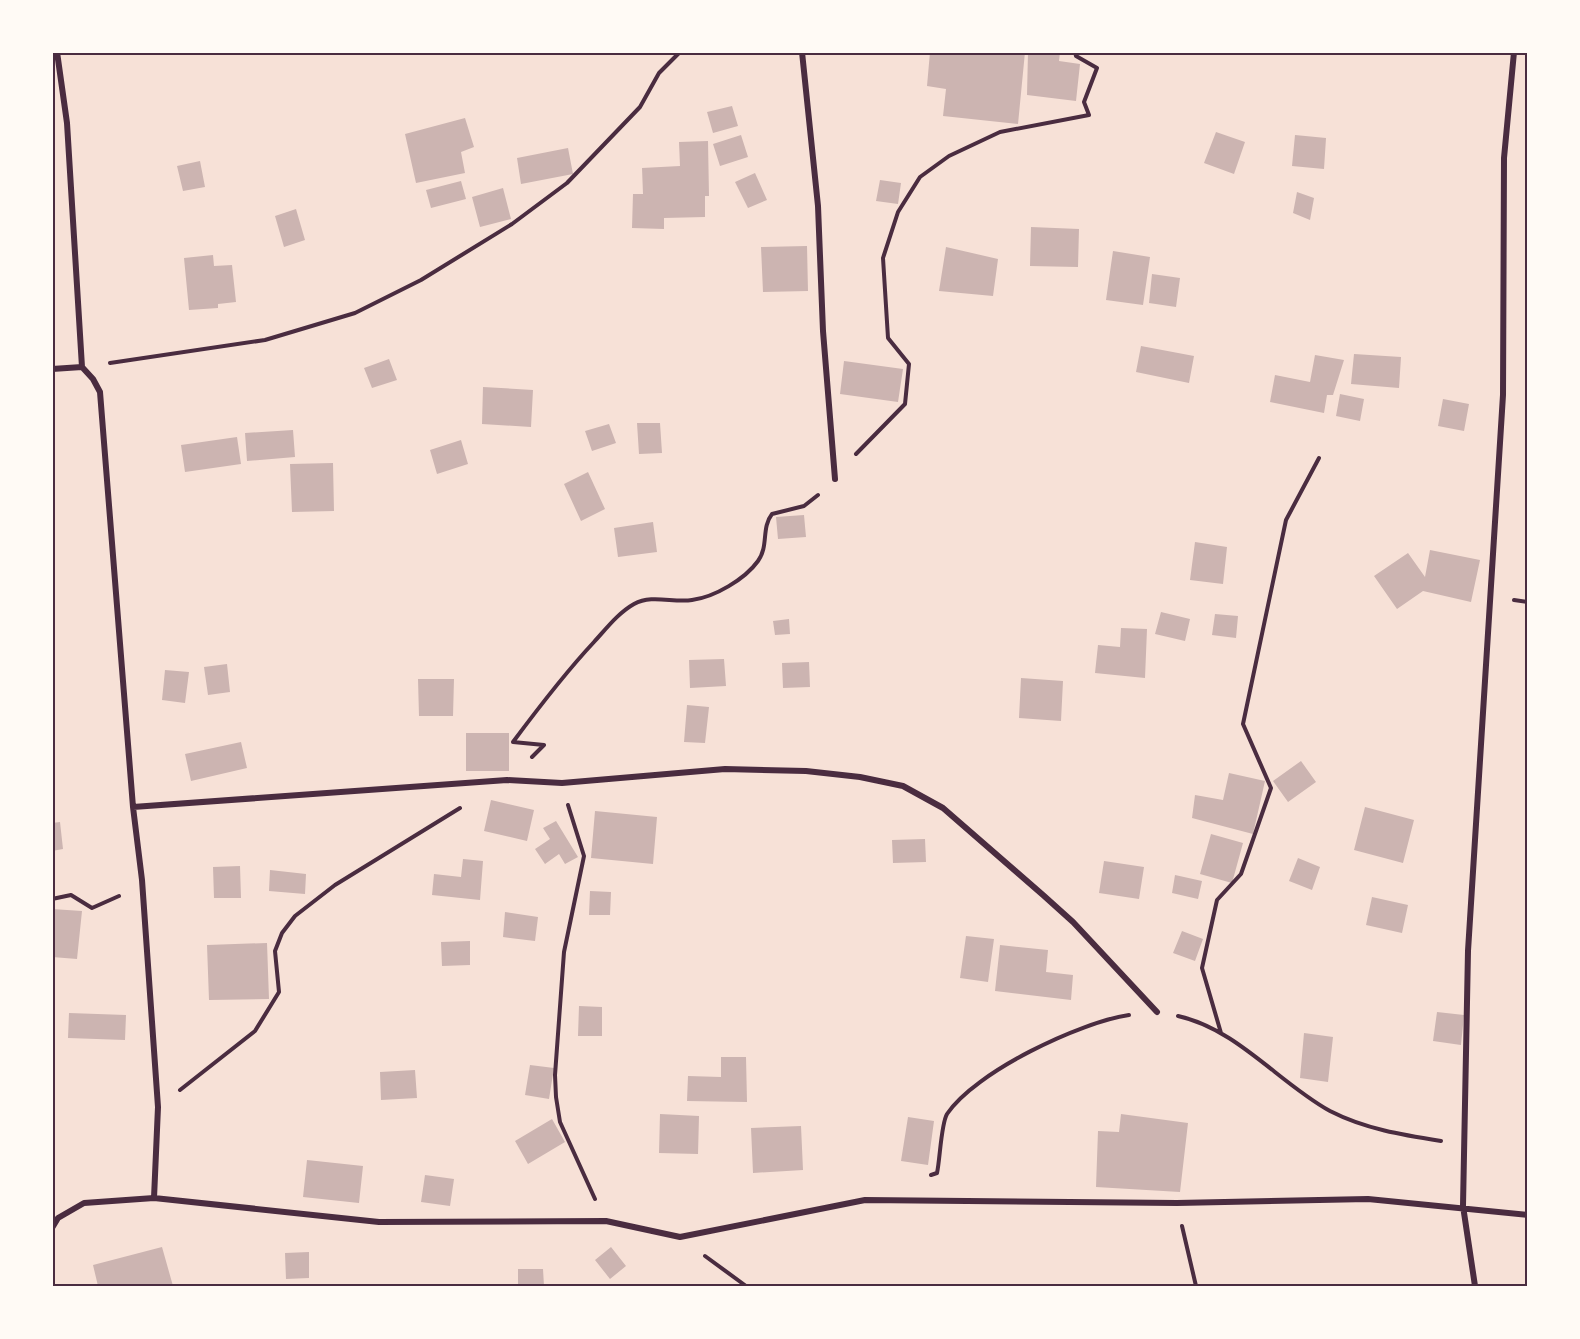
<svg xmlns="http://www.w3.org/2000/svg" width="1580" height="1339" font-family="'Open Sans',sans-serif">
<style>
.building{fill:#ccb4b1}
.lines{fill:none;stroke-linecap:round;stroke-linejoin:round}
.path{stroke:#4a2c40;stroke-width:4}
.minor{stroke:#4a2c40;stroke-width:6}
.neatline{fill:none;stroke:#4a2c40;stroke-width:2}
</style>
<rect width="100%" height="100%" fill="#f7e1d7"/>
<path class="building" d="M 930,52 L 1025,52 L 1018,124 L 943,116 L 946,89 L 927,86 Z
M 1028,52 L 1060,52 L 1059,61 L 1080,64 L 1076,101 L 1027,95 Z
M 732,106 L 738,126 L 713,133 L 707,112 Z
M 465,118 L 474,147 L 461,152 L 465,173 L 416,183 L 405,134 Z
M 1216,132 L 1245,142 L 1234,174 L 1204,163 Z
M 741,135 L 748,157 L 720,166 L 713,144 Z
M 1295,135 L 1326,138 L 1324,169 L 1292,166 Z
M 708,141 L 709,196 L 705,196 L 705,217 L 664,218 L 664,229 L 632,228 L 633,194 L 643,194 L 642,168 L 680,166 L 679,142 Z
M 568,148 L 573,174 L 521,184 L 517,158 Z
M 200,161 L 205,187 L 183,191 L 177,166 Z
M 755,173 L 767,200 L 748,208 L 735,182 Z
M 880,180 L 901,183 L 898,204 L 876,201 Z
M 461,181 L 466,199 L 431,208 L 426,190 Z
M 503,188 L 511,219 L 480,227 L 472,197 Z
M 1297,192 L 1314,198 L 1310,220 L 1293,213 Z
M 296,209 L 305,240 L 284,247 L 275,216 Z
M 1031,227 L 1079,229 L 1078,267 L 1030,266 Z
M 807,246 L 808,291 L 763,292 L 761,247 Z
M 946,247 L 998,259 L 993,296 L 939,291 Z
M 1113,251 L 1150,257 L 1143,305 L 1106,300 Z
M 213,255 L 214,266 L 232,265 L 236,302 L 218,304 L 218,308 L 189,310 L 184,258 Z
M 1152,274 L 1180,278 L 1176,307 L 1149,303 Z
M 1141,346 L 1194,356 L 1189,383 L 1136,372 Z
M 1354,354 L 1401,357 L 1399,388 L 1351,384 Z
M 1315,355 L 1344,360 L 1333,395 L 1327,395 L 1324,413 L 1270,402 L 1275,375 L 1310,382 Z
M 389,359 L 397,380 L 372,388 L 364,368 Z
M 844,361 L 903,369 L 898,402 L 840,394 Z
M 483,387 L 533,390 L 531,427 L 482,424 Z
M 1340,394 L 1364,399 L 1360,421 L 1336,416 Z
M 1443,399 L 1469,404 L 1464,431 L 1438,426 Z
M 637,423 L 660,423 L 662,453 L 639,454 Z
M 609,424 L 616,443 L 592,451 L 585,431 Z
M 293,430 L 295,457 L 247,461 L 245,433 Z
M 237,437 L 241,464 L 185,472 L 181,445 Z
M 461,440 L 468,464 L 437,474 L 430,450 Z
M 333,463 L 334,511 L 292,512 L 290,464 Z
M 588,472 L 605,509 L 581,521 L 564,484 Z
M 804,515 L 806,537 L 778,539 L 776,517 Z
M 653,522 L 657,552 L 618,557 L 614,528 Z
M 1195,542 L 1227,547 L 1223,584 L 1190,580 Z
M 1430,550 L 1480,560 L 1471,602 L 1423,591 L 1397,609 L 1374,576 L 1408,553 L 1425,577 Z
M 1161,612 L 1190,619 L 1185,641 L 1155,634 Z
M 1215,614 L 1238,616 L 1236,638 L 1212,635 Z
M 789,619 L 790,634 L 775,635 L 773,621 Z
M 1121,628 L 1147,629 L 1145,678 L 1095,673 L 1098,645 L 1120,647 Z
M 724,659 L 726,686 L 690,688 L 689,660 Z
M 809,662 L 810,687 L 783,688 L 782,663 Z
M 227,664 L 230,692 L 208,695 L 204,667 Z
M 165,670 L 189,672 L 185,703 L 162,700 Z
M 1021,678 L 1063,681 L 1061,721 L 1019,718 Z
M 418,679 L 454,679 L 453,716 L 419,716 Z
M 687,705 L 709,707 L 705,743 L 684,742 Z
M 466,733 L 509,733 L 509,771 L 466,771 Z
M 241,742 L 247,768 L 191,781 L 185,754 Z
M 1301,761 L 1316,782 L 1288,802 L 1273,781 Z
M 1229,773 L 1265,781 L 1253,834 L 1192,818 L 1195,795 L 1223,800 Z
M 491,800 L 534,810 L 527,841 L 484,831 Z
M 1365,807 L 1414,820 L 1403,863 L 1354,850 Z
M 595,811 L 657,817 L 653,864 L 591,858 Z
M 556,821 L 578,857 L 565,864 L 559,854 L 545,864 L 535,849 L 550,839 L 543,828 Z
M 60,822 L 63,849 L 52,851 L 52,823 Z
M 1211,834 L 1243,843 L 1232,883 L 1200,874 Z
M 925,839 L 926,862 L 893,863 L 892,840 Z
M 1298,858 L 1320,867 L 1312,890 L 1289,881 Z
M 463,859 L 483,861 L 480,900 L 432,895 L 434,874 L 461,877 Z
M 1104,861 L 1144,867 L 1139,899 L 1099,893 Z
M 240,866 L 241,898 L 214,898 L 213,867 Z
M 270,870 L 306,874 L 305,894 L 269,891 Z
M 1175,875 L 1202,881 L 1198,899 L 1172,893 Z
M 590,891 L 611,892 L 610,915 L 589,915 Z
M 1372,897 L 1408,905 L 1402,933 L 1366,925 Z
M 52,909 L 82,911 L 77,959 L 52,957 Z
M 505,912 L 538,917 L 535,941 L 503,937 Z
M 1182,931 L 1203,939 L 1195,961 L 1173,953 Z
M 966,936 L 994,939 L 988,982 L 960,978 Z
M 470,941 L 470,965 L 442,966 L 441,942 Z
M 267,943 L 269,999 L 209,1000 L 207,945 Z
M 1000,945 L 1048,950 L 1046,972 L 1073,975 L 1071,1000 L 995,991 Z
M 579,1006 L 602,1007 L 602,1036 L 578,1036 Z
M 1437,1012 L 1464,1015 L 1461,1045 L 1433,1041 Z
M 69,1013 L 126,1015 L 125,1040 L 68,1038 Z
M 1304,1033 L 1333,1037 L 1328,1082 L 1300,1078 Z
M 721,1057 L 746,1057 L 747,1102 L 687,1101 L 688,1076 L 721,1077 Z
M 530,1065 L 554,1068 L 549,1099 L 525,1095 Z
M 415,1070 L 417,1098 L 381,1100 L 380,1072 Z
M 660,1114 L 699,1116 L 698,1154 L 659,1153 Z
M 1121,1114 L 1188,1123 L 1180,1192 L 1096,1187 L 1098,1131 L 1119,1132 Z
M 908,1117 L 934,1121 L 928,1165 L 901,1161 Z
M 552,1119 L 565,1142 L 528,1164 L 515,1141 Z
M 801,1126 L 803,1170 L 753,1173 L 751,1128 Z
M 307,1160 L 363,1166 L 359,1203 L 303,1197 Z
M 425,1175 L 454,1179 L 450,1206 L 421,1202 Z
M 162,1247 L 173,1286 L 98,1286 L 93,1265 Z
M 611,1247 L 626,1266 L 610,1279 L 595,1260 Z
M 309,1252 L 309,1278 L 286,1279 L 285,1253 Z
M 518,1269 L 543,1269 L 544,1286 L 518,1286 Z"/>
<g class="lines">
<path class="path" d="M 110,363 L 265,340 L 355,313 L 421,280 L 512,224 L 567,183 L 640,107 L 659,73 L 680,52
M 856,454 L 905,404 L 909,364 L 888,338 L 883,258 L 898,212 L 920,177 L 949,156 L 1000,132 L 1089,115 L 1084,102 L 1097,68 L 1076,56 L 1075,52
M 1514,600 L 1528,602
M 532,757 L 544,745 L 513,742 C 539,707 564,674 594,642 C 606,629 618,613 634,604 C 652,594 673,603 692,600 C 715,597 745,579 758,561 C 769,546 761,528 772,514 L 804,506 L 818,495
M 568,805 L 584,856 L 564,952 L 555,1075 L 556,1097 L 560,1122 L 595,1199
M 52,899 L 71,895 L 92,908 L 119,896
M 1178,1016 C 1237,1029 1279,1083 1330,1111 C 1365,1129 1403,1135 1441,1141
M 1221,1033 L 1202,968 L 1217,900 L 1241,874 L 1271,788 L 1243,724 L 1286,520 L 1319,458
M 180,1090 L 255,1031 L 279,992 L 275,951 L 282,933 L 295,916 L 335,885 L 460,808
M 931,1175 L 937,1173 C 940,1160 941,1124 947,1114 C 975,1072 1080,1022 1129,1015
M 1182,1226 L 1196,1286
M 705,1256 L 746,1286"/>
<path class="minor" d="M 57,52 L 67,123 L 82,367
M 802,52 L 818,206 L 823,331 L 835,479
M 52,369 L 82,367 L 93,379 L 100,392 L 133,807 L 142,880 L 158,1107 L 154,1198
M 133,807 L 507,780 L 562,783 L 725,769 L 806,771 L 860,777 L 903,786 L 943,808 L 1043,895 L 1073,922 L 1157,1012
M 52,1228 L 58,1218 L 84,1203 L 154,1198 L 379,1222 L 606,1221 L 680,1237 L 865,1200 L 1177,1203 L 1368,1199 L 1528,1215
M 1475,1286 L 1463,1206 L 1468,951 L 1503,395 L 1504,158 L 1514,52"/>
</g>
<rect width="1580" height="1339" fill="none" stroke="#fffaf5" stroke-width="108"/>
<rect x="54" y="54" width="1472" height="1231" class="neatline"/>
</svg>
